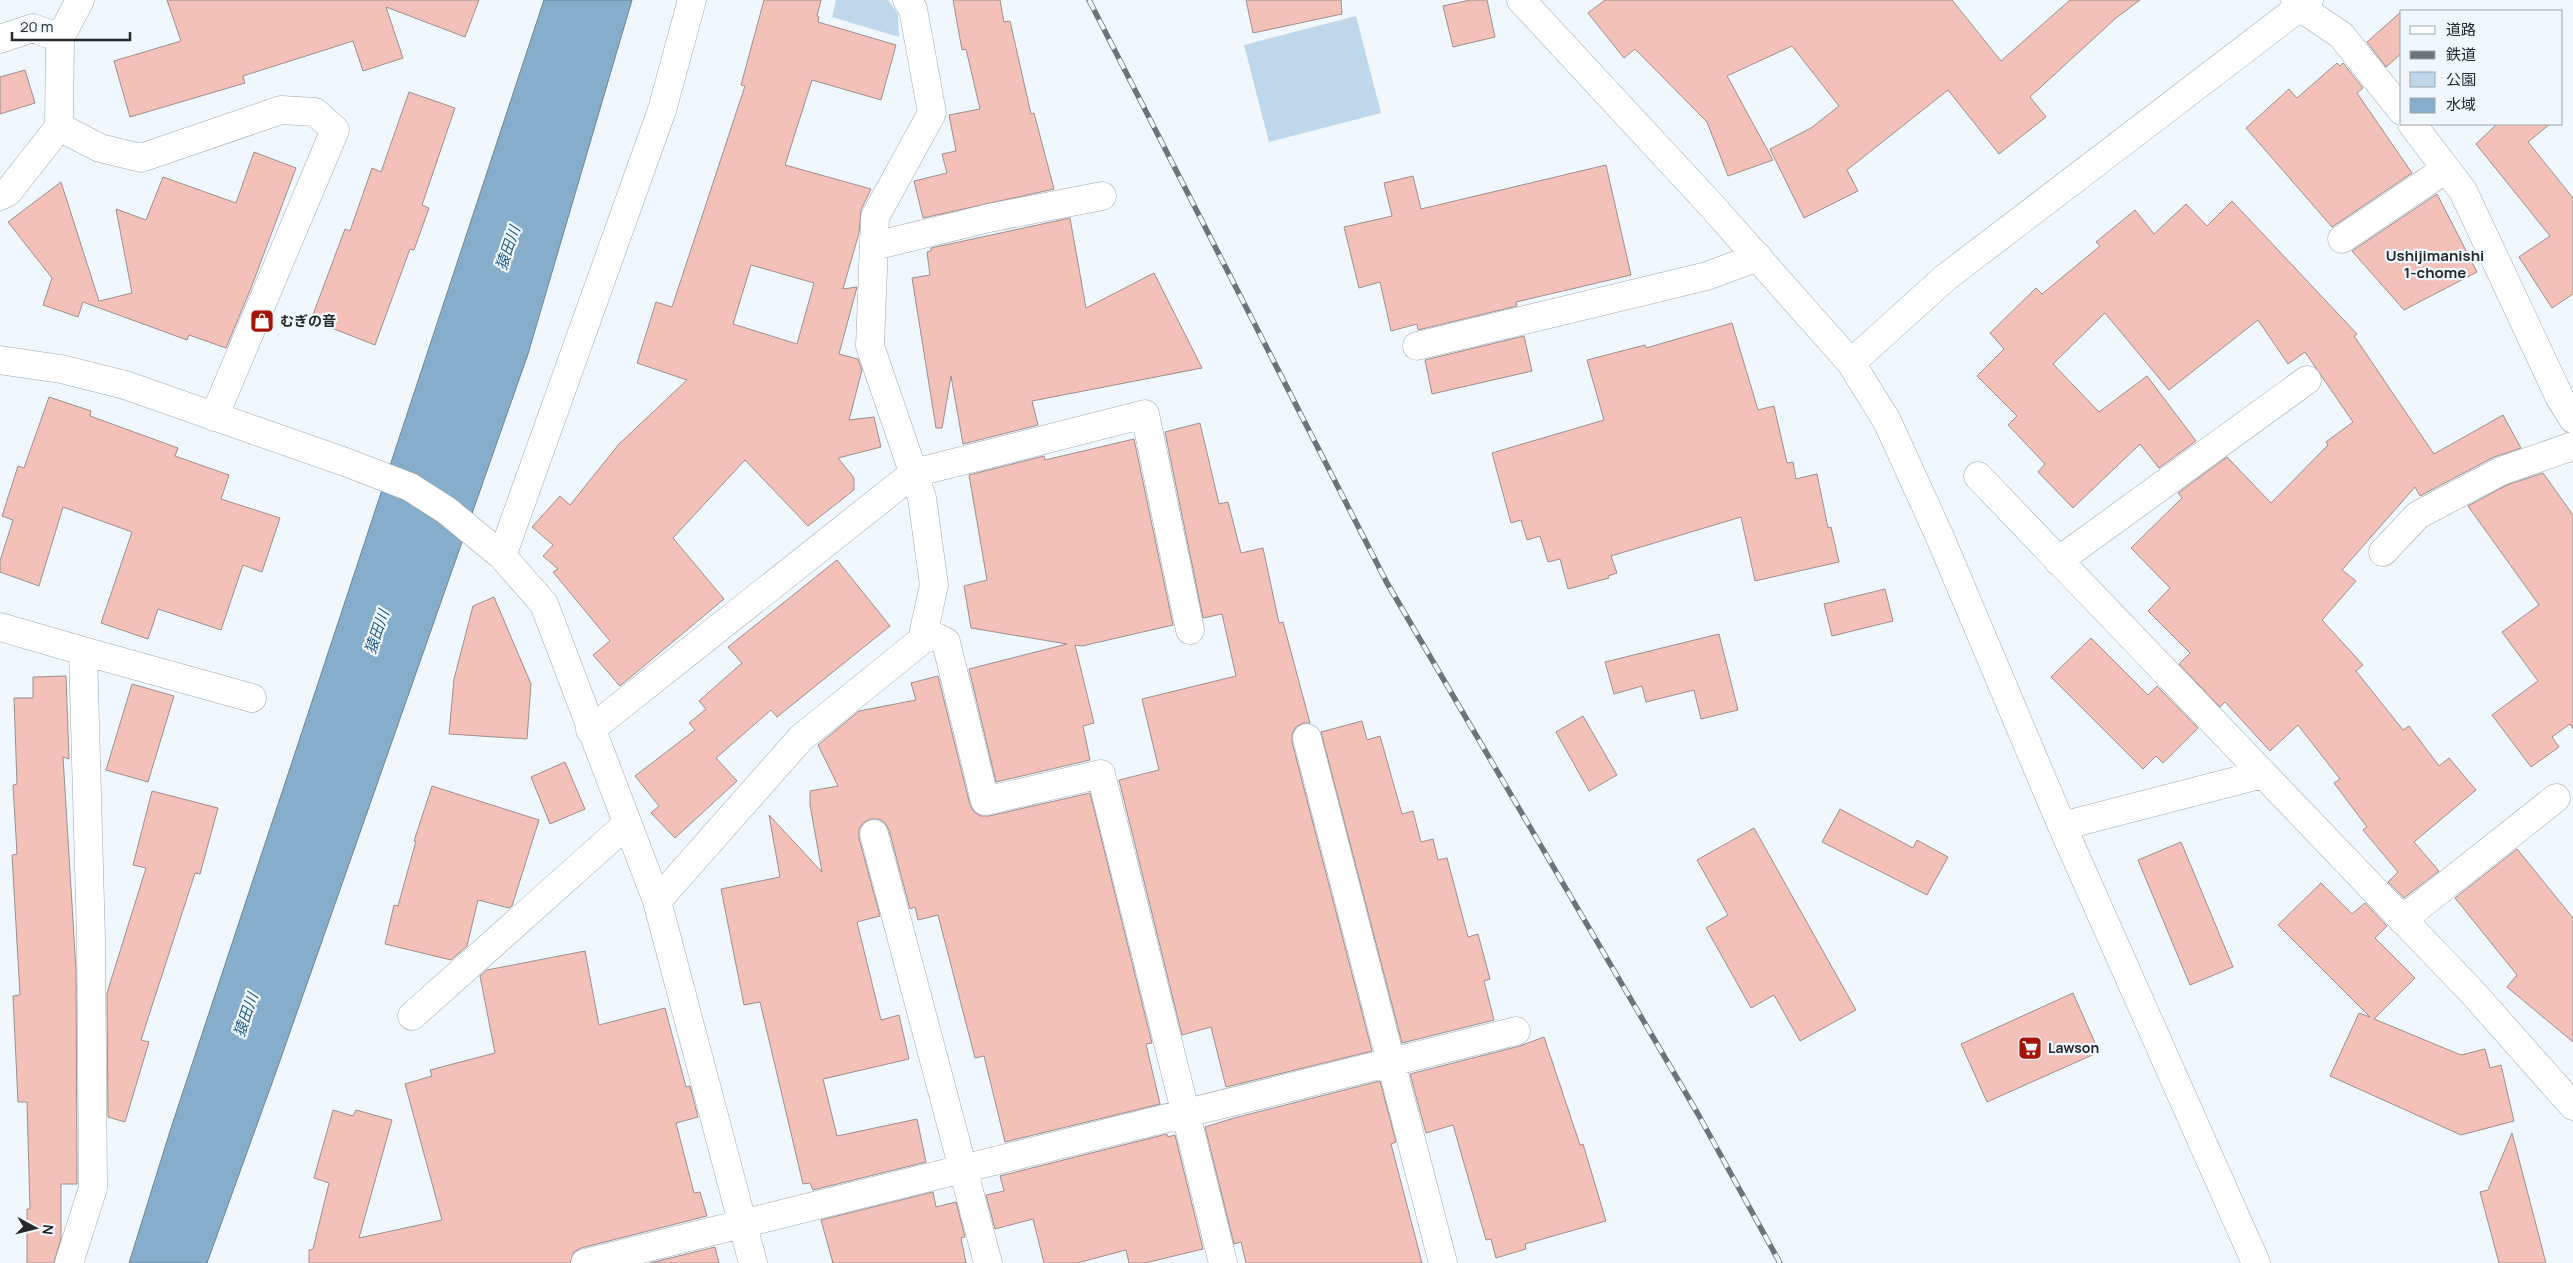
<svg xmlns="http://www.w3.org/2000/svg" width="2573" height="1263" font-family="Manrope,'Noto Sans JP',sans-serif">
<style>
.green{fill:#bed7ea}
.water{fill:#86adca;stroke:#69859a}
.building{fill:#f3c1b8;stroke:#9c8e8c;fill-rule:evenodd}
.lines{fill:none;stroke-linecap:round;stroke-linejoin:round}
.minor-casing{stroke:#9da8b0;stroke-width:29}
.tertiary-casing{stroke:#9da8b0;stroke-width:29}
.minor{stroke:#fff;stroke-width:28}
.tertiary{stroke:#fff;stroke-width:28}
.rail-casing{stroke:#6e7377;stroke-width:5.5}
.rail{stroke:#f1f8fd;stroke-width:4;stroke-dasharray:11;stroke-linecap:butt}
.labels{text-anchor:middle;stroke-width:4.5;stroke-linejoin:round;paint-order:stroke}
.poi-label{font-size:14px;font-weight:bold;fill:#24282b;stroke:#f1f8fd;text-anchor:start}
.water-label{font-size:15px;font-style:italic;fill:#1a5880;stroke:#f1f8fd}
.neighbourhood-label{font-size:15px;font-weight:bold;fill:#24282b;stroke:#f1f8fd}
</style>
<rect width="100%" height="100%" fill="#f1f8fd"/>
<path class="green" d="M 836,0 L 888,0 L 898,14 L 899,37 L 832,17 Z
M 1356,16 L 1381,113 L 1269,142 L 1244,45 Z"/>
<path class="water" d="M 544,0 L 632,0 L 528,354 L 276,1072 L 207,1263 L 129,1263 L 171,1128 Z"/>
<path class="building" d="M 167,0 L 479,0 L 465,37 L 386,7 L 403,58 L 363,71 L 353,41 L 243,76 L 245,83 L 130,117 L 114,61 L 181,41 Z
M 764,0 L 821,0 L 817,16 L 819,17 L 818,22 L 896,45 L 881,100 L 812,80 L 785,165 L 871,189 L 861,210 L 859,233 L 843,289 L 857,287 L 839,354 L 858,359 L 862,370 L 849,420 L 874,417 L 881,447 L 838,458 L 854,478 L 854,490 L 808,526 L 745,460 L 673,538 L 724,599 L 620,686 L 593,655 L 610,641 L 553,572 L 558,569 L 543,556 L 553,545 L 532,527 L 560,496 L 570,505 L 619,444 L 687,380 L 637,363 L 656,302 L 672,307 L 745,86 L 741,85 ZM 751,265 L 814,283 L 797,344 L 733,324 Z
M 953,0 L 1000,0 L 1004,22 L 1010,21 L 1031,114 L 1034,113 L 1054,189 L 923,218 L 914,181 L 947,173 L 942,154 L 956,151 L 949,115 L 980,109 L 966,49 L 962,50 Z
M 1246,0 L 1341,0 L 1342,14 L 1253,33 Z
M 1470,0 L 1487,0 L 1495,37 L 1453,47 L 1443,6 Z
M 1605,0 L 1952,0 L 2001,61 L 2070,0 L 2140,0 L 2116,18 L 2030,97 L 2046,117 L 1999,154 L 1948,90 L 1847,170 L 1858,191 L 1804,218 L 1770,149 L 1811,128 L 1839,106 L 1792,46 L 1727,76 L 1773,160 L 1728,176 L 1707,122 L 1635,49 L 1624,58 L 1588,13 Z
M 2402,11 L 2402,53 L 2386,67 L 2367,42 Z
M 2337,63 L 2340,66 L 2343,63 L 2363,88 L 2357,93 L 2412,173 L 2332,227 L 2246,128 L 2289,89 L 2297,98 Z
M 25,70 L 35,103 L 0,114 L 0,77 Z
M 409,92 L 455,108 L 422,205 L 429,208 L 414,250 L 410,249 L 375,345 L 311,320 L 345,229 L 350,231 L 372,168 L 381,172 Z
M 2497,124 L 2550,124 L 2528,142 L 2573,198 L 2573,294 L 2552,308 L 2519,257 L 2550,236 L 2476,144 Z
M 254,152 L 296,168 L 251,288 L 226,348 L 189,335 L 187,340 L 83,302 L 78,317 L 43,305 L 52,278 L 8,222 L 61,182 L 99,301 L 132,293 L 116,209 L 146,220 L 163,177 L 236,203 Z
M 1606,165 L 1631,275 L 1516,302 L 1517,306 L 1418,330 L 1417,324 L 1391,331 L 1380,282 L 1359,288 L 1344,227 L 1392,216 L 1384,183 L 1413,176 L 1421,209 Z
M 2437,194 L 2477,272 L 2404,310 L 2352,251 Z
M 2232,201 L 2357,334 L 2354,336 L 2434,454 L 2503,415 L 2521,448 L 2494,457 L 2420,496 L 2415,487 L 2342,570 L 2356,581 L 2322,620 L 2363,665 L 2356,671 L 2403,730 L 2409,726 L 2439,766 L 2449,758 L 2476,790 L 2414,842 L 2439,871 L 2404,898 L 2388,882 L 2398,872 L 2363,830 L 2367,827 L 2334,783 L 2340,779 L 2298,725 L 2270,751 L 2225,702 L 2220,707 L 2179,664 L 2190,653 L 2148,611 L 2170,588 L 2131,548 L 2182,498 L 2178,493 L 2227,457 L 2271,503 L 2328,445 L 2326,442 L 2353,422 L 2305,352 L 2288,364 L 2258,320 L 2169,390 L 2105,313 L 2053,364 L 2099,412 L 2147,376 L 2196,441 L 2159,468 L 2140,444 L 2073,508 L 2038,472 L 2045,464 L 2008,425 L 2017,416 L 1977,376 L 2004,349 L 1990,333 L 2036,288 L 2042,294 L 2100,246 L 2096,242 L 2135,210 L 2154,234 L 2186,204 L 2207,226 Z
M 1070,218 L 1086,308 L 1154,273 L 1202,368 L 1032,401 L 1038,425 L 963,444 L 951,376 L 942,428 L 936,428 L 912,278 L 930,275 L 927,252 L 931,251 L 931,248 Z
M 1732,323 L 1758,410 L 1774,406 L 1787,463 L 1793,462 L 1796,479 L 1817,474 L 1828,528 L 1831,527 L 1839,562 L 1755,581 L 1741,517 L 1611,556 L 1617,573 L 1608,576 L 1609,578 L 1568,589 L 1560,559 L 1548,562 L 1540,536 L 1527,540 L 1521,520 L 1511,523 L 1492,453 L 1604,420 L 1587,360 L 1645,345 L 1646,348 Z
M 1524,336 L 1532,371 L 1432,394 L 1425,360 Z
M 49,397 L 91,411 L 90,416 L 178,448 L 175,456 L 229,475 L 221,499 L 280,518 L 262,572 L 243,565 L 221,630 L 158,609 L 148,639 L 101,623 L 132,532 L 63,507 L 39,586 L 0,572 L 0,561 L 13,520 L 2,516 L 18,466 L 24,468 Z
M 1200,423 L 1219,504 L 1228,502 L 1241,553 L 1263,548 L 1279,623 L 1283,622 L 1310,723 L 1303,723 L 1296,727 L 1292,734 L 1292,742 L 1372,1051 L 1226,1087 L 1211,1027 L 1182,1035 L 1119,780 L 1159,770 L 1142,699 L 1236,676 L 1222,614 L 1203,618 L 1165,432 Z
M 1134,439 L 1173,625 L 1082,646 L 1075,645 L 1094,723 L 1083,726 L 1090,760 L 996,782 L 969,669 L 1067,644 L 971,628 L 964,586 L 987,580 L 969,475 L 1044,456 L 1045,460 Z
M 2543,473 L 2573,515 L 2573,729 L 2570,724 L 2552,737 L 2559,747 L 2531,767 L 2492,715 L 2538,681 L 2502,632 L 2539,605 L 2468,506 L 2507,485 Z
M 837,560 L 890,626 L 777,717 L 771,710 L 716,758 L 737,781 L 675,838 L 651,813 L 659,806 L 635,776 L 695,730 L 689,723 L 706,709 L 699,701 L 742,663 L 728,647 Z
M 1885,589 L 1893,621 L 1832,636 L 1824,604 Z
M 494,597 L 531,684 L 527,739 L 449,734 L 454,679 L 473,606 Z
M 1719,634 L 1738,710 L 1701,719 L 1694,690 L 1646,702 L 1642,686 L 1614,694 L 1605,662 Z
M 2091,638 L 2148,695 L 2157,686 L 2198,728 L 2163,763 L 2156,756 L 2143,769 L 2051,677 Z
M 66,676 L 69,759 L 63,757 L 76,970 L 77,1184 L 61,1184 L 61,1238 L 54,1263 L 27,1263 L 27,1209 L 30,1209 L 27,1102 L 18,1102 L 13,996 L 20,995 L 12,855 L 17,854 L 13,785 L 17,784 L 14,698 L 33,698 L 33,677 Z
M 938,676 L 970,805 L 974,812 L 981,816 L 989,816 L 1090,793 L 1152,1043 L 1146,1044 L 1160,1104 L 1005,1142 L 984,1056 L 975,1058 L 938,915 L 918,920 L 915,907 L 910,909 L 889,830 L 885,823 L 879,819 L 870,819 L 863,823 L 859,829 L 859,838 L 880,916 L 857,922 L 881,1020 L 899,1015 L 909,1059 L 823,1079 L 837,1136 L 917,1119 L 926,1162 L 813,1190 L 810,1183 L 803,1184 L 760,1002 L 744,1005 L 721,889 L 780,877 L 769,815 L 822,872 L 810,805 L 810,791 L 838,786 L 818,745 L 859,711 L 916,700 L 911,683 Z
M 132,684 L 174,696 L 148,782 L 106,770 Z
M 1583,716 L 1617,775 L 1589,791 L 1556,732 Z
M 1362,721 L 1367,740 L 1380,736 L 1402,814 L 1413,811 L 1421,842 L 1433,839 L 1438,860 L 1447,858 L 1468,937 L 1478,934 L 1490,979 L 1484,981 L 1494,1020 L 1402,1043 L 1321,732 Z
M 565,762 L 585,809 L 550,824 L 531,777 Z
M 432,786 L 539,820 L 512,906 L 509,908 L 478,900 L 467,946 L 451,960 L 385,944 L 394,905 L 398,906 L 416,841 L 414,841 Z
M 152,791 L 218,808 L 200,874 L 195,873 L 141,1040 L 149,1042 L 125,1122 L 108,1117 L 107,993 L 146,868 L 133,865 Z
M 1840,809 L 1913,848 L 1917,840 L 1948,857 L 1927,895 L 1822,842 Z
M 1754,828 L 1856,1010 L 1800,1041 L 1774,995 L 1751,1008 L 1706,928 L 1728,915 L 1697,860 Z
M 2181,842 L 2233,967 L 2190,985 L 2138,860 Z
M 2517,849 L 2573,918 L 2573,1042 L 2507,987 L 2517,975 L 2455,898 Z
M 2321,883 L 2352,914 L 2365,903 L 2387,926 L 2375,938 L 2415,978 L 2374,1019 L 2461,1055 L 2485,1049 L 2490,1068 L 2501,1065 L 2514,1121 L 2461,1135 L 2330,1076 L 2359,1013 L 2370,1017 L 2278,925 Z
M 585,951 L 599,1025 L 665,1008 L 686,1087 L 690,1086 L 698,1117 L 676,1123 L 694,1193 L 700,1192 L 707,1216 L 581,1248 L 574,1252 L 570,1263 L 309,1263 L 309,1250 L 313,1249 L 329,1183 L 314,1178 L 333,1110 L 353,1116 L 356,1110 L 392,1120 L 359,1238 L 442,1220 L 405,1084 L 432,1076 L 430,1070 L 495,1053 L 480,976 L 487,970 Z
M 2073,993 L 2099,1052 L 1987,1102 L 1961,1044 Z
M 1544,1037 L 1580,1145 L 1583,1144 L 1606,1221 L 1525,1244 L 1526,1249 L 1496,1258 L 1491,1239 L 1486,1240 L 1453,1125 L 1426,1133 L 1410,1074 L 1520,1046 Z
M 1380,1081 L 1396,1142 L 1391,1144 L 1422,1263 L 1246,1263 L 1241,1242 L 1234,1244 L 1205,1127 L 1234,1118 Z
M 2512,1133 L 2546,1263 L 2499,1263 L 2480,1192 L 2488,1190 Z
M 1167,1134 L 1168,1137 L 1175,1135 L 1203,1249 L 1145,1263 L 1129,1263 L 1126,1250 L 1077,1263 L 1044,1263 L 1033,1219 L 995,1229 L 986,1195 L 1004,1191 L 1000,1176 Z
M 933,1192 L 936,1207 L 956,1202 L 965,1237 L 961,1238 L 966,1263 L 833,1263 L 821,1220 Z
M 715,1247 L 719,1263 L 650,1263 Z"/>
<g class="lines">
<g class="minor-casing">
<path id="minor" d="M 1521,0 L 1711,205
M 2295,0 L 2301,8 L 2341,35 L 2402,111
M 0,39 L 33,28 L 60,38
M 2412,124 L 2463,191 L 2560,398 L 2573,419
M 59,127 L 100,148 L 141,158 L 281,110 L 315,112 L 335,130 L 214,417
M 0,196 L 8,192 L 59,127 L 60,38 L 80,0
M 2342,239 L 2446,169
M 874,246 L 989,218 L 1102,196
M 1417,346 L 1707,276 L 1758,257
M 0,360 L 61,369 L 125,385 L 348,463 L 410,487 L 446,510 L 502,556 L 544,604 L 657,901 L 753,1263
M 1978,476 L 2473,993 L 2573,1106
M 2383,552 L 2418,515 L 2501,471 L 2573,446
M 502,556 L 662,110 L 692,0
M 2058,561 L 2307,380
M 0,627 L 83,651 L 91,939 L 93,1188 L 69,1263
M 924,631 L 946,642 L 985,801 L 1101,774 L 1223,1263
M 83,651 L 252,698
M 590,730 L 914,473 L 1145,414 L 1190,630
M 1307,738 L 1443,1263
M 2062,826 L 2263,774
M 874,834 L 988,1263
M 657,901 L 801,738 L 922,640 L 934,585 L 922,498 L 870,346 L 875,217 L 932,113 L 913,9 L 907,0
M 2402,920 L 2556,798
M 412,1016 L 626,825
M 585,1263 L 1516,1031"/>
</g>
<g class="tertiary-casing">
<path id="tertiary" d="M 1711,205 L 1851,363 L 1887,421 L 1939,535 L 2062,826 L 2256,1263
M 1851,363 L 1945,278 L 2309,0"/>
</g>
<use href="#minor" class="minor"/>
<use href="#tertiary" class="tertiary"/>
<g class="rail-casing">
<path id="rail" d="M 1089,0 L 1387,583 L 1698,1114 L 1780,1263"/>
</g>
<use href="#rail" class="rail"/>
</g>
<defs>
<g id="shop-square" transform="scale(1.25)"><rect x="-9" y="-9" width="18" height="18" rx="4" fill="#a61307" stroke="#f1f8fd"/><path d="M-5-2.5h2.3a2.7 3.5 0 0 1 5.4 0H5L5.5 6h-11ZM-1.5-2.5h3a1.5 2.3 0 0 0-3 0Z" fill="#fff"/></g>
<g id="supermarket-square" transform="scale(1.25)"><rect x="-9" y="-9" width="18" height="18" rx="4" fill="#a61307" stroke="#f1f8fd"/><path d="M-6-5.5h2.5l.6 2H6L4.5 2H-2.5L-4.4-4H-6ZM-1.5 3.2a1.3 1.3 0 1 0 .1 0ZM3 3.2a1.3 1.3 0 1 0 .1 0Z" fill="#fff"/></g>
</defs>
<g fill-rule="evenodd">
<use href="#shop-square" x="262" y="321"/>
<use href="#supermarket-square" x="2030" y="1048"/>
</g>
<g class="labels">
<g class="poi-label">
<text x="280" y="326">むぎの音</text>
<text x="2048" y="1053">Lawson</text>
</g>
<g class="water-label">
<text transform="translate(508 248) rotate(-71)" y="5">猿田川</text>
<text transform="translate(377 632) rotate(-71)" y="5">猿田川</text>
<text transform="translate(246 1015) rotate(-71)" y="5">猿田川</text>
</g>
<g class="neighbourhood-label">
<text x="2435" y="261">Ushijimanishi<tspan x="2435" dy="17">1-chome</tspan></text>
</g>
</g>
<rect x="2400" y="10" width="162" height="115" fill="#f1f8fd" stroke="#9fa5a9"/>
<rect x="2410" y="26" width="25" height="8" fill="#ffffff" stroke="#9fa5a9"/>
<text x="2446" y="35" font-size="15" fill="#24282b">道路</text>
<rect x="2410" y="51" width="25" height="8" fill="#6e7377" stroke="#9fa5a9"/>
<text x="2446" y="60" font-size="15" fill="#24282b">鉄道</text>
<rect x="2410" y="72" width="25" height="15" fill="#bed7ea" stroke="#9fa5a9"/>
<text x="2446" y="85" font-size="15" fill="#24282b">公園</text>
<rect x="2410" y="98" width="25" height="15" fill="#86adca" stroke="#9fa5a9"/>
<text x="2446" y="110" font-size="15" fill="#24282b">水域</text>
<g transform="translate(35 1228) rotate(97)" stroke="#f1f8fd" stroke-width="4" paint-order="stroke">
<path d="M0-4L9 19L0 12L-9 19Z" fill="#24282b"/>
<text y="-8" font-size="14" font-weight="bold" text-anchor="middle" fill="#24282b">N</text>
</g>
<path d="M12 32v8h118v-8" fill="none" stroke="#24282b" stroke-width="2.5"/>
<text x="20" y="32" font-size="15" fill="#24282b" stroke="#f1f8fd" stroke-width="4" paint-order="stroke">20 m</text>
</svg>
